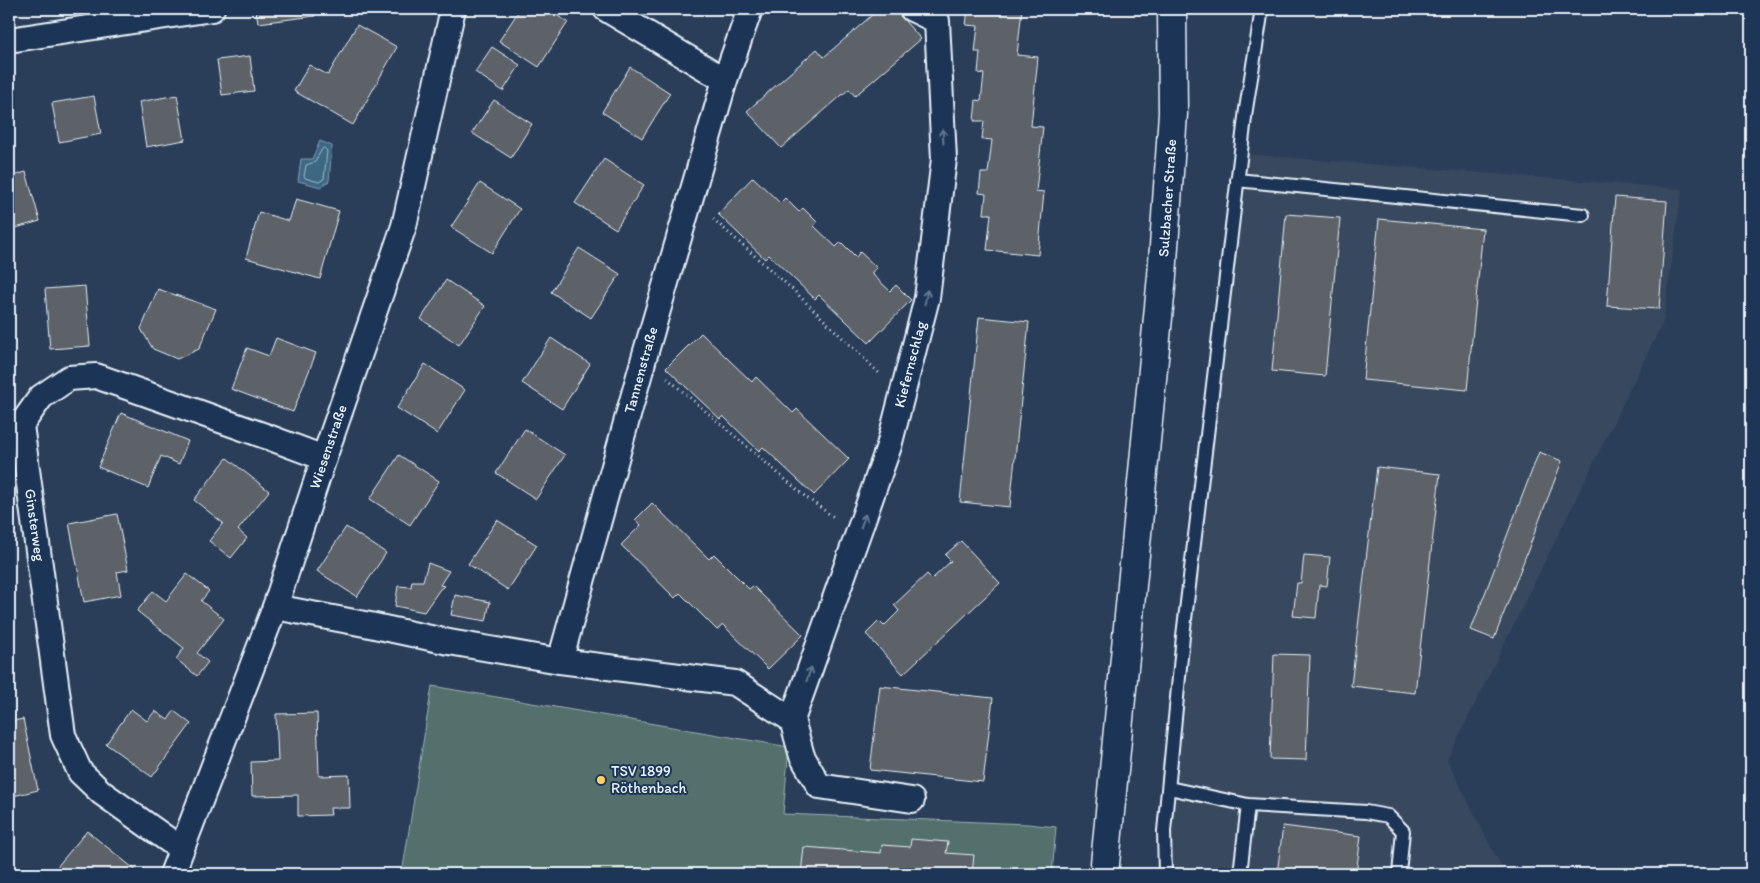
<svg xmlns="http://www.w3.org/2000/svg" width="1760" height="883" font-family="Itim,sans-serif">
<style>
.built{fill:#39495e}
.green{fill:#536f6c;stroke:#9eb0b2}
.water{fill:#3d6883;stroke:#819fb2}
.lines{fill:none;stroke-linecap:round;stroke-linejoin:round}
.shore{stroke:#a4bac9;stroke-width:1}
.building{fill:#5c6267;stroke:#e8f1f8}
.service-casing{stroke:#e8f1f8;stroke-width:16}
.minor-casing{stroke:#e8f1f8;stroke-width:28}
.secondary-casing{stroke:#e8f1f8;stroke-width:31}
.path{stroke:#e8f1f8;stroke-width:3;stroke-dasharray:1 4;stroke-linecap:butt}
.service{stroke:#1d3557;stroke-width:12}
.minor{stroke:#1d3557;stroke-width:24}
.secondary{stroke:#1d3557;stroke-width:28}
.oneway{stroke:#64778f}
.poi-dot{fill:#ffd166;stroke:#1d3557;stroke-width:2}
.labels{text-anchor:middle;stroke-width:4;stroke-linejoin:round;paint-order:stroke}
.street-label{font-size:15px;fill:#e8f1f8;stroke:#1d3557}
.poi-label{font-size:15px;fill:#e8f1f8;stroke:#1d3557;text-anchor:start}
</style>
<rect width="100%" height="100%" fill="#2a3e5a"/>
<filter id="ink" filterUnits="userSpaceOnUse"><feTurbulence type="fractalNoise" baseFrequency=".02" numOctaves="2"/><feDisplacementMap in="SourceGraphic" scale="10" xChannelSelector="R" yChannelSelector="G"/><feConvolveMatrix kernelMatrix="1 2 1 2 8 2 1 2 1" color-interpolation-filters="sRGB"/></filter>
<g filter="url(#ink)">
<path class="built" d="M 1242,154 L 1682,189 L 1663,322 L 1447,760 L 1505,874 L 1165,874 Z"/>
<path class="green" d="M 432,686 L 789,747 L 783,814 L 1028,824 L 1056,827 L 1052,874 L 402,874 Z"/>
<path class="water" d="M 320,141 L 332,146 L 329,181 L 321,187 L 298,181 L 301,159 L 312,159 Z"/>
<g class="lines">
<path class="shore" d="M 324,148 L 327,151 L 324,179 L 319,182 L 305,178 L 304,176 L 306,165 L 315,162 L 322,149 Z"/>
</g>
<path class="building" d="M 256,9 L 314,9 L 315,16 L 258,23 Z
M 520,9 L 546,9 L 568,22 L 539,67 L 499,41 Z
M 879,9 L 894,9 L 921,39 L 855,96 L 849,89 L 781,148 L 747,111 L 817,49 L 824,57 Z
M 968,9 L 1022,9 L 1017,55 L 1038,57 L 1031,126 L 1043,127 L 1036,191 L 1044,192 L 1038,255 L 987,250 L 991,214 L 984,214 L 986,194 L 979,193 L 981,173 L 988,173 L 992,140 L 982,139 L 984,121 L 974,121 L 976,100 L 981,101 L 984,74 L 978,73 L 980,52 L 975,52 L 978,26 L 966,25 Z
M 357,25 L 397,47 L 353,125 L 294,91 L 309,65 L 328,75 Z
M 492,47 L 520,65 L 503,91 L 475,72 Z
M 250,56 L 254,91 L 222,95 L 217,60 Z
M 630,67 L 670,93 L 642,138 L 602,112 Z
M 177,95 L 185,140 L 146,147 L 139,102 Z
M 94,96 L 101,134 L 59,142 L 52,103 Z
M 494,100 L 532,124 L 511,158 L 472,133 Z
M 604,159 L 644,185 L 616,229 L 575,203 Z
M 26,172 L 40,221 L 9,230 L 9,177 Z
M 753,177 L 780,203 L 785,198 L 799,212 L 803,208 L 817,222 L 814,226 L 836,247 L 841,242 L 856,257 L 860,252 L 877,268 L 871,273 L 890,291 L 896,285 L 911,300 L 869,343 L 819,295 L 815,299 L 769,255 L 765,259 L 718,214 Z
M 480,183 L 520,209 L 492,253 L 451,227 Z
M 1615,197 L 1667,201 L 1659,309 L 1607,306 Z
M 296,199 L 339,211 L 320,279 L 246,258 L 259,212 L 289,221 Z
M 1286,214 L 1340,218 L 1325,376 L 1272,371 Z
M 1379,219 L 1483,229 L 1467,390 L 1363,380 Z
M 579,248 L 620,274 L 591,318 L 551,292 Z
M 446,280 L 485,306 L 459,345 L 421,319 Z
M 85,286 L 90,346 L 50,349 L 45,289 Z
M 158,289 L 216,309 L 199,349 L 177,359 L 153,349 L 141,329 Z
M 979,317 L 1029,322 L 1010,507 L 960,502 Z
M 701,333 L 752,382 L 756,377 L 793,413 L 797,409 L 849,459 L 814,495 L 763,447 L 759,451 L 723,416 L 720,419 L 666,368 Z
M 276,338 L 316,353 L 293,412 L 231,389 L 247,348 L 269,356 Z
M 551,338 L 590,364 L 562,409 L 522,383 Z
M 425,364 L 465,390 L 437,434 L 397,408 Z
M 121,413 L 188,441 L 179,464 L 161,456 L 148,488 L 98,467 Z
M 525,429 L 565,455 L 536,499 L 496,473 Z
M 1539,452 L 1562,461 L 1494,639 L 1471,630 Z
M 399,455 L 439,481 L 410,525 L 370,499 Z
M 227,458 L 269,491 L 238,530 L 247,538 L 231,558 L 209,541 L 223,523 L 194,500 Z
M 1377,467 L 1440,474 L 1415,693 L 1351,686 Z
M 652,503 L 709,559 L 714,554 L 749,589 L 753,586 L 803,635 L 768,669 L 723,625 L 717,630 L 680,593 L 675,598 L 621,545 L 641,525 L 635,520 Z
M 117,514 L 128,570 L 117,572 L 121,595 L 84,602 L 69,523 Z
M 497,520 L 537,545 L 508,590 L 468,564 Z
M 346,527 L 386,553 L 357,597 L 317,571 Z
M 961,541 L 1000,583 L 903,674 L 866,634 L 879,621 L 884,626 L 899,611 L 894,605 L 927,574 L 932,579 L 951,561 L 945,555 Z
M 1304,555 L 1330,557 L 1327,586 L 1319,585 L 1316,618 L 1293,616 L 1297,583 L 1301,583 Z
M 428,563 L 449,571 L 440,585 L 445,586 L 440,589 L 424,612 L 395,606 L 398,586 L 411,587 L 412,581 L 423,581 Z
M 187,574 L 209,591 L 201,601 L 224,619 L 197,653 L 208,662 L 197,676 L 176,659 L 184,648 L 137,611 L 153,591 L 166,601 Z
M 455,595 L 490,602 L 486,621 L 451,615 Z
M 1274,654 L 1310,655 L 1306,760 L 1270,759 Z
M 880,686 L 993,698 L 983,782 L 870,770 Z
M 131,709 L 147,721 L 155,711 L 168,720 L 174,711 L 191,724 L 152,777 L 106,744 Z
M 317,713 L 319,776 L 349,775 L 350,808 L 330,808 L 331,815 L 298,816 L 298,795 L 252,796 L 251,762 L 278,761 L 276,714 Z
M 23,719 L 38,790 L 9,797 L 9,722 Z
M 1283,826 L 1361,836 L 1356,874 L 1277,874 Z
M 87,831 L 138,872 L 136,874 L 51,874 Z
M 911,839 L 948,842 L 946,853 L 974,855 L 972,874 L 801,874 L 804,847 L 881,853 L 882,845 L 910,847 Z"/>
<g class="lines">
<g class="service-casing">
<path id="service" d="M 1237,180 L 1583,215
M 1169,788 L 1248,805 L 1240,874
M 1248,805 L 1366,812 L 1388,816 L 1403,831 L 1399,874
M 1165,874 L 1164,831 L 1183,636 L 1246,109 L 1262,9"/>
</g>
<g class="minor-casing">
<g id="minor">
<path d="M 606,9 L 725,80"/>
<path d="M 9,40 L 212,9"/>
<path d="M 275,607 L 370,625 L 449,642 L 560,661 L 735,683 L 792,720 L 802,756 L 819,786 L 912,800"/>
<path id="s1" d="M 560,661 L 644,358 L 725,80 L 750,9"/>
<path id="s2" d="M 792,720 L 889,446 L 927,298 L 944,159 L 937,21 L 912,9"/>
<path d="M 181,849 L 102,793 L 80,772 L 63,735 L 21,425 L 41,397 L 69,378 L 96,376 L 268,437 L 324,458"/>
<path id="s3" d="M 172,874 L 275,607 L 324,458 L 404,226 L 453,9"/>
</g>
</g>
<g class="secondary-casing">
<g id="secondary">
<path id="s4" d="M 1104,874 L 1162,276 L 1173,113 L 1172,9"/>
</g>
</g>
<path class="path" d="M 713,219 L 791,288 L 879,373
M 667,378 L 807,498 L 835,518"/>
<use href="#service" class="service"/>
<use href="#minor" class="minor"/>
<use href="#secondary" class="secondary"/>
</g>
<defs><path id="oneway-shaft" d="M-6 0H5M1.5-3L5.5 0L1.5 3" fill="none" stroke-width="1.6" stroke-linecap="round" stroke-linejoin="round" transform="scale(1.25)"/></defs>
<g class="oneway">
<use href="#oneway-shaft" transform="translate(943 136) rotate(-93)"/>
<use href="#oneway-shaft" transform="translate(926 297) rotate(-79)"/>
<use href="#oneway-shaft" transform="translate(863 521) rotate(-71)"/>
<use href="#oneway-shaft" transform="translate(809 674) rotate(-71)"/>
</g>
</g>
<circle class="poi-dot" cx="601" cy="780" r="5"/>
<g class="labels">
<g class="street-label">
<text dy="5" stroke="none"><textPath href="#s4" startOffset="679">Sulzbacher Straße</textPath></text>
<text dy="5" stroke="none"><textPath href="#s2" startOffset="375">Kiefernschlag</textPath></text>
<text dy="5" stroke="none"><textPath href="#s1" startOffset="302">Tannenstraße</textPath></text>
<text dy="5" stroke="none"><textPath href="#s3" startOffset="455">Wiesenstraße</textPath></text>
<text transform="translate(35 525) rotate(82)" y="5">Ginsterweg</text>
</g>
<g class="poi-label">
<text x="611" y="776">TSV 1899<tspan x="611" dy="17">Röthenbach</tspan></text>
</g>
</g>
<rect width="1760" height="883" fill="none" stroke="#1d3557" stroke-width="30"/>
<rect x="15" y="15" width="1730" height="853" fill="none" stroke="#e8f1f8" stroke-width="2" filter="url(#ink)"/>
</svg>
